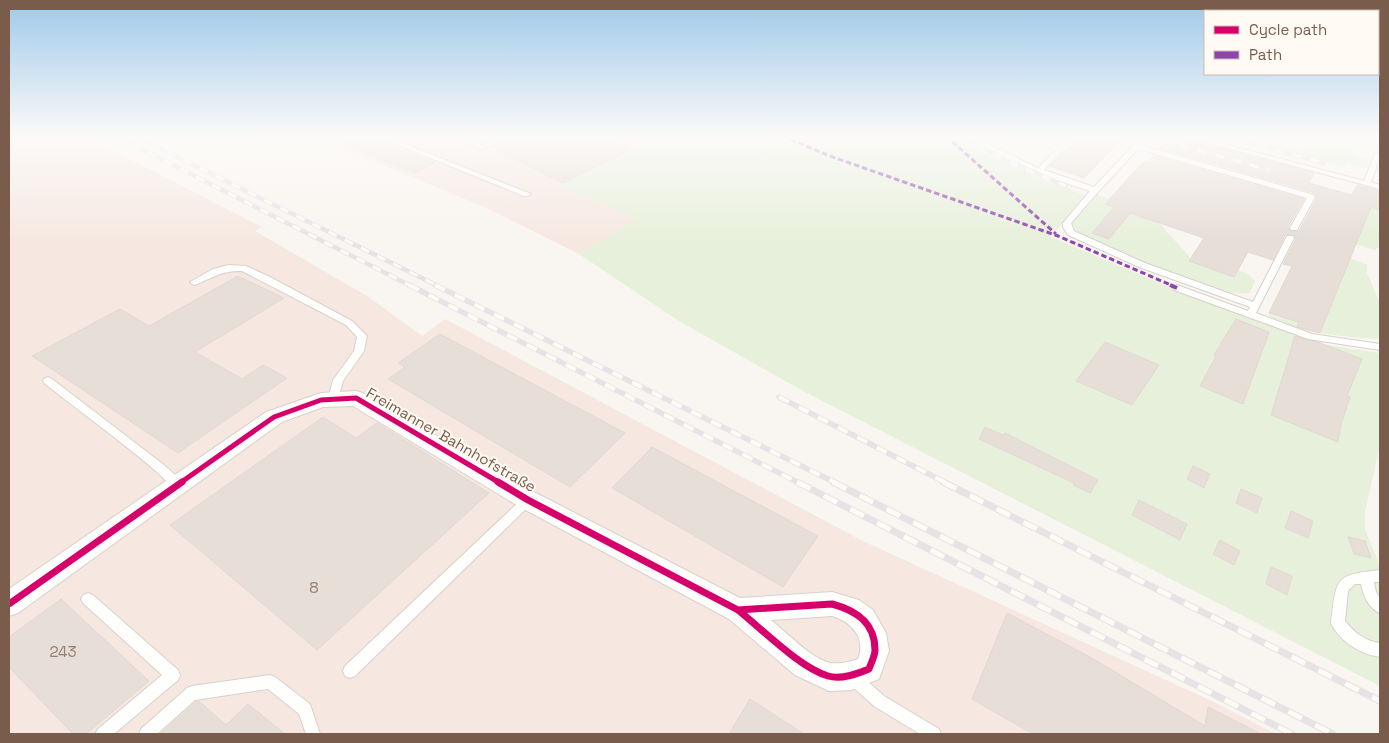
<svg xmlns="http://www.w3.org/2000/svg" width="1389" height="743" font-family="'Space Grotesk',sans-serif">
<style>
.commercial{fill:#f6e8e1}
.green{fill:#e7f0db}
.building{fill:#e6ded7;stroke:#e2d8d2}
.lines{fill:none;stroke-linecap:round;stroke-linejoin:round}
.service-casing{stroke:#d7d1cb;stroke-width:2}
.minor-casing{stroke:#d7d1cb;stroke-width:2}
.service{fill:#fefefd;fill-rule:evenodd}
.minor{fill:#fefefd;fill-rule:evenodd}
.rail-far2-casing{stroke:#e6e3e7;stroke-width:4.5}
.rail-far1-casing{stroke:#e6e3e7;stroke-width:5.5}
.rail-casing{stroke:#e6e3e7;stroke-width:7}
.rail-far2{stroke:#fffaf3;stroke-width:3;stroke-dasharray:9;stroke-linecap:butt}
.rail-far1{stroke:#fffaf3;stroke-width:4;stroke-dasharray:11;stroke-linecap:butt}
.rail{stroke:#fffaf3;stroke-width:5;stroke-dasharray:15;stroke-linecap:butt}
.quiet-far1{stroke:#8e44ad;stroke-width:3;stroke-dasharray:5.5 3;stroke-linecap:butt}
.quiet{stroke:#8e44ad;stroke-width:4;stroke-dasharray:8 4;stroke-linecap:butt}
.cycleway-far1-casing{stroke:#fffaf3;stroke-width:8}
.cycleway-casing{stroke:#fffaf3;stroke-width:10}
.cycleway-far1{stroke:#d6006c;stroke-width:5}
.cycleway{stroke:#d6006c;stroke-width:7}
.labels{text-anchor:middle;stroke-width:4;stroke-linejoin:round;paint-order:stroke}
.street-label{font-size:15px;fill:#7a5c4d;stroke:#fffaf3}
.near-number-label{font-size:15px;fill:#977e72}
</style>
<rect width="100%" height="100%" fill="#f9f5f0"/>
<path class="commercial" d="M 9,136 L 84,136 L 262,227 L 255,231 L 367,296 L 422,336 L 445,319 L 863,541 L 1214,702 L 1276,734 L 9,734 Z
M 313,136 L 627,136 L 648,145 L 560,187 L 637,218 L 579,254 L 489,209 Z"/>
<path class="green" d="M 627,136 L 960,136 L 982,152 L 1052,184 L 1054,182 L 1086,196 L 1051,237 L 1169,287 L 1314,343 L 1380,353 L 1380,446 L 1365,512 L 1365,529 L 1380,566 L 1380,686 L 803,391 L 679,321 L 579,254 L 637,218 L 559,187 L 648,145 Z
M 1228,136 L 1246,136 L 1302,150 L 1309,137 L 1355,148 L 1353,155 L 1369,160 L 1367,168 L 1347,163 L 1345,167 Z
M 1097,195 L 1110,199 L 1106,204 L 1158,222 L 1190,257 L 1189,261 L 1234,277 L 1238,270 L 1248,274 L 1255,281 L 1250,293 C 1227,296 1207,286 1186,279 C 1148,265 1112,249 1075,232 L 1071,224 Z
M 1379,206 L 1380,246 L 1375,250 L 1356,244 L 1371,207 L 1378,209 Z
M 1350,258 L 1367,265 L 1367,273 L 1380,303 L 1380,339 C 1352,338 1291,332 1269,316 L 1268,314 L 1280,318 L 1282,316 L 1321,330 Z"/>
<path class="building" d="M 326,136 L 367,136 L 434,163 L 414,173 Z
M 518,136 L 602,136 L 632,149 L 563,183 L 496,150 L 499,149 L 493,147 Z
M 1081,136 L 1124,136 L 1084,178 L 1050,166 Z
M 1190,140 L 1314,173 L 1309,183 L 1352,195 L 1357,185 L 1380,191 L 1380,210 L 1371,207 L 1320,333 L 1297,327 L 1299,322 L 1269,313 L 1292,266 L 1283,264 L 1296,239 L 1293,234 L 1285,235 L 1273,260 L 1248,252 L 1234,277 L 1189,261 L 1204,238 L 1130,213 L 1109,239 L 1092,233 L 1114,207 L 1105,204 L 1144,161 L 1148,162 L 1154,156 L 1304,199 L 1288,227 L 1291,232 L 1299,231 L 1317,198 L 1315,193 L 1160,148 L 1164,144 L 1182,149 Z
M 238,276 L 284,298 L 195,352 L 242,379 L 263,365 L 287,378 L 178,453 L 32,356 L 120,309 L 149,326 Z
M 1236,319 L 1269,332 L 1243,404 L 1200,386 L 1216,356 L 1214,355 Z
M 440,334 L 625,433 L 570,487 L 388,379 L 405,367 L 398,363 Z
M 1295,336 L 1318,342 L 1362,359 L 1347,396 L 1350,397 L 1341,424 L 1338,442 L 1271,415 Z
M 1105,342 L 1159,365 L 1132,405 L 1076,381 Z
M 323,417 L 356,438 L 377,423 L 489,493 L 317,650 L 170,525 Z
M 985,427 L 1003,435 L 1005,433 L 1098,480 L 1090,493 L 1073,485 L 1074,483 L 979,439 Z
M 652,447 L 818,536 L 783,587 L 612,488 Z
M 1193,466 L 1210,474 L 1204,488 L 1187,479 Z
M 1241,489 L 1262,498 L 1257,513 L 1236,503 Z
M 1139,500 L 1187,524 L 1180,540 L 1132,515 Z
M 1291,511 L 1313,521 L 1308,538 L 1285,528 Z
M 1348,537 L 1365,541 L 1371,558 L 1354,554 Z
M 1220,540 L 1240,551 L 1234,565 L 1213,554 Z
M 1271,567 L 1292,576 L 1287,595 L 1266,584 Z
M 61,599 L 149,681 L 86,734 L 73,734 L 9,667 L 9,637 Z
M 1007,613 L 1092,658 L 1205,726 L 1208,707 L 1261,734 L 1033,734 L 972,699 Z
M 750,699 L 804,734 L 729,734 Z
M 199,701 L 226,725 L 248,704 L 285,734 L 160,734 L 196,702 Z"/>
<g class="lines">
<g class="service-casing">
<path id="service" d="M 376,136 L 385,136 L 531,194 L 527,196 L 524,196 Z
M 453,136 L 462,136 L 482,145 L 507,136 L 516,136 L 482,149 Z
M 978,136 L 984,136 L 982,141 L 1038,168 L 1055,151 L 1028,136 L 1036,136 L 1062,150 L 1044,170 L 1094,187 L 1142,136 L 1149,136 L 1141,145 L 1314,195 L 1315,197 L 1298,228 L 1297,230 L 1291,230 L 1290,228 L 1307,198 L 1138,149 L 1098,192 L 1071,223 L 1074,231 L 1145,263 L 1253,302 L 1286,238 L 1287,236 L 1293,236 L 1294,238 L 1256,313 L 1312,334 L 1380,344 L 1380,350 L 1308,339 L 1174,290 L 1173,288 L 1177,285 L 1248,311 L 1250,307 L 1139,267 L 1068,235 L 1063,227 L 1063,223 L 1090,191 C 1050,179 1013,163 976,143 L 975,142 Z
M 1183,136 L 1194,136 L 1364,181 L 1375,154 L 1380,152 L 1380,157 L 1371,182 L 1380,185 L 1380,189 Z
M 229,265 L 246,266 L 270,277 L 352,321 L 367,336 L 364,351 L 343,381 L 337,402 L 329,402 L 328,399 L 333,380 L 354,351 L 357,337 L 346,325 L 242,271 C 218,271 214,278 194,285 L 190,282 L 213,269 Z
M 48,377 L 52,379 L 164,465 L 182,481 L 184,484 L 182,487 C 172,490 164,478 157,472 C 121,441 82,413 44,383 L 43,381 L 44,379 Z
M 528,495 L 532,497 L 534,500 L 532,503 L 355,676 L 350,678 L 345,676 L 343,671 L 345,666 L 524,497 Z
M 1380,570 L 1380,582 L 1374,582 L 1376,592 L 1380,598 L 1380,613 C 1369,609 1363,595 1361,584 L 1355,584 L 1348,591 L 1345,621 C 1355,633 1365,641 1380,643 L 1380,657 C 1360,654 1340,642 1331,623 C 1337,578 1333,575 1380,570 Z
M 88,593 L 93,595 L 178,670 L 180,675 L 178,680 L 114,734 L 95,734 L 98,729 L 162,675 L 83,603 L 81,599 L 83,595 Z
M 852,670 L 857,672 L 884,696 L 939,729 L 941,734 L 920,734 L 874,706 L 847,682 L 845,677 L 847,672 Z
M 270,675 L 275,677 L 310,704 L 320,734 L 306,734 L 299,714 L 268,689 L 195,700 L 157,734 L 139,734 L 141,729 L 187,688 L 192,686 Z"/>
</g>
<g class="minor-casing">
<path id="minor" d="M 356,391 L 363,393 L 536,493 L 740,598 L 832,592 L 859,600 L 873,610 L 886,633 L 889,651 L 879,679 L 851,690 L 829,691 L 795,675 L 729,619 L 520,507 L 353,406 L 323,407 L 282,422 L 18,613 L 9,616 L 9,589 L 266,412 L 321,393 ZM 832,616 C 852,622 866,638 858,659 C 850,662 840,664 831,663 C 813,660 786,632 771,620 Z"/>
</g>
<use href="#service" class="service"/>
<use href="#minor" class="minor"/>
<g class="rail-far2-casing">
<path id="rail-far2" d="M 116,136 L 411,286
M 135,136 L 438,286
M 962,136 L 1007,161 L 1066,186
M 1146,136 L 1269,170
M 1223,136 L 1324,163"/>
</g>
<g class="rail-far1-casing">
<path id="rail-far1" d="M 409,285 L 799,483
M 435,285 L 836,483
M 779,397 L 946,483"/>
</g>
<g class="rail-casing">
<path id="rail" d="M 797,482 L 1292,734
M 833,482 L 1333,734
M 943,482 L 1380,701"/>
</g>
<use href="#rail-far2" class="rail-far2"/>
<use href="#rail-far1" class="rail-far1"/>
<use href="#rail" class="rail"/>
<path class="quiet-far1" d="M 783,136 L 827,155 L 1058,236 L 1173,286
M 946,136 L 1056,234"/>
<path class="quiet" d="M 1170,285 L 1177,288"/>
<g class="cycleway-far1-casing">
<path id="cycleway-far1" d="M 180,483 L 274,417 L 321,400 L 356,398 L 500,483"/>
</g>
<g class="cycleway-casing">
<path id="cycleway" d="M 498,482 L 528,500 L 738,610
M 9,604 L 182,482
M 832,604 C 855,610 875,622 875,650 C 875,656 871,663 869,669 C 857,674 841,680 828,676 C 800,668 762,629 738,610 Z"/>
</g>
<use href="#cycleway-far1" class="cycleway-far1"/>
<use href="#cycleway" class="cycleway"/>
</g>
<linearGradient id="sky" x2="0" y2="1"><stop stop-color="#9ec9e9"/><stop offset="0.57" stop-color="#fcfaf8"/><stop offset="1" stop-color="#fcfaf8" stop-opacity="0"/></linearGradient>
<rect width="1389" height="240" fill="url(#sky)"/>
<g class="labels">
<g class="street-label">
<text transform="translate(451 440) rotate(30)" y="5">Freimanner Bahnhofstraße</text>
</g>
<g class="near-number-label">
<text x="314" y="593">8</text>
<text x="63" y="657">243</text>
</g>
</g>
<rect width="1389" height="743" fill="none" stroke="#7a5c4d" stroke-width="20"/>
<rect x="1204" y="10" width="175" height="65" fill="#fffaf3" stroke="#cabbb1"/>
<rect x="1214" y="26" width="25" height="8" fill="#d6006c" stroke="#cabbb1"/>
<text x="1249" y="35" font-size="15" fill="#7a5c4d">Cycle path</text>
<rect x="1214" y="51" width="25" height="8" fill="#8e44ad" stroke="#cabbb1"/>
<text x="1249" y="60" font-size="15" fill="#7a5c4d">Path</text>
</svg>
